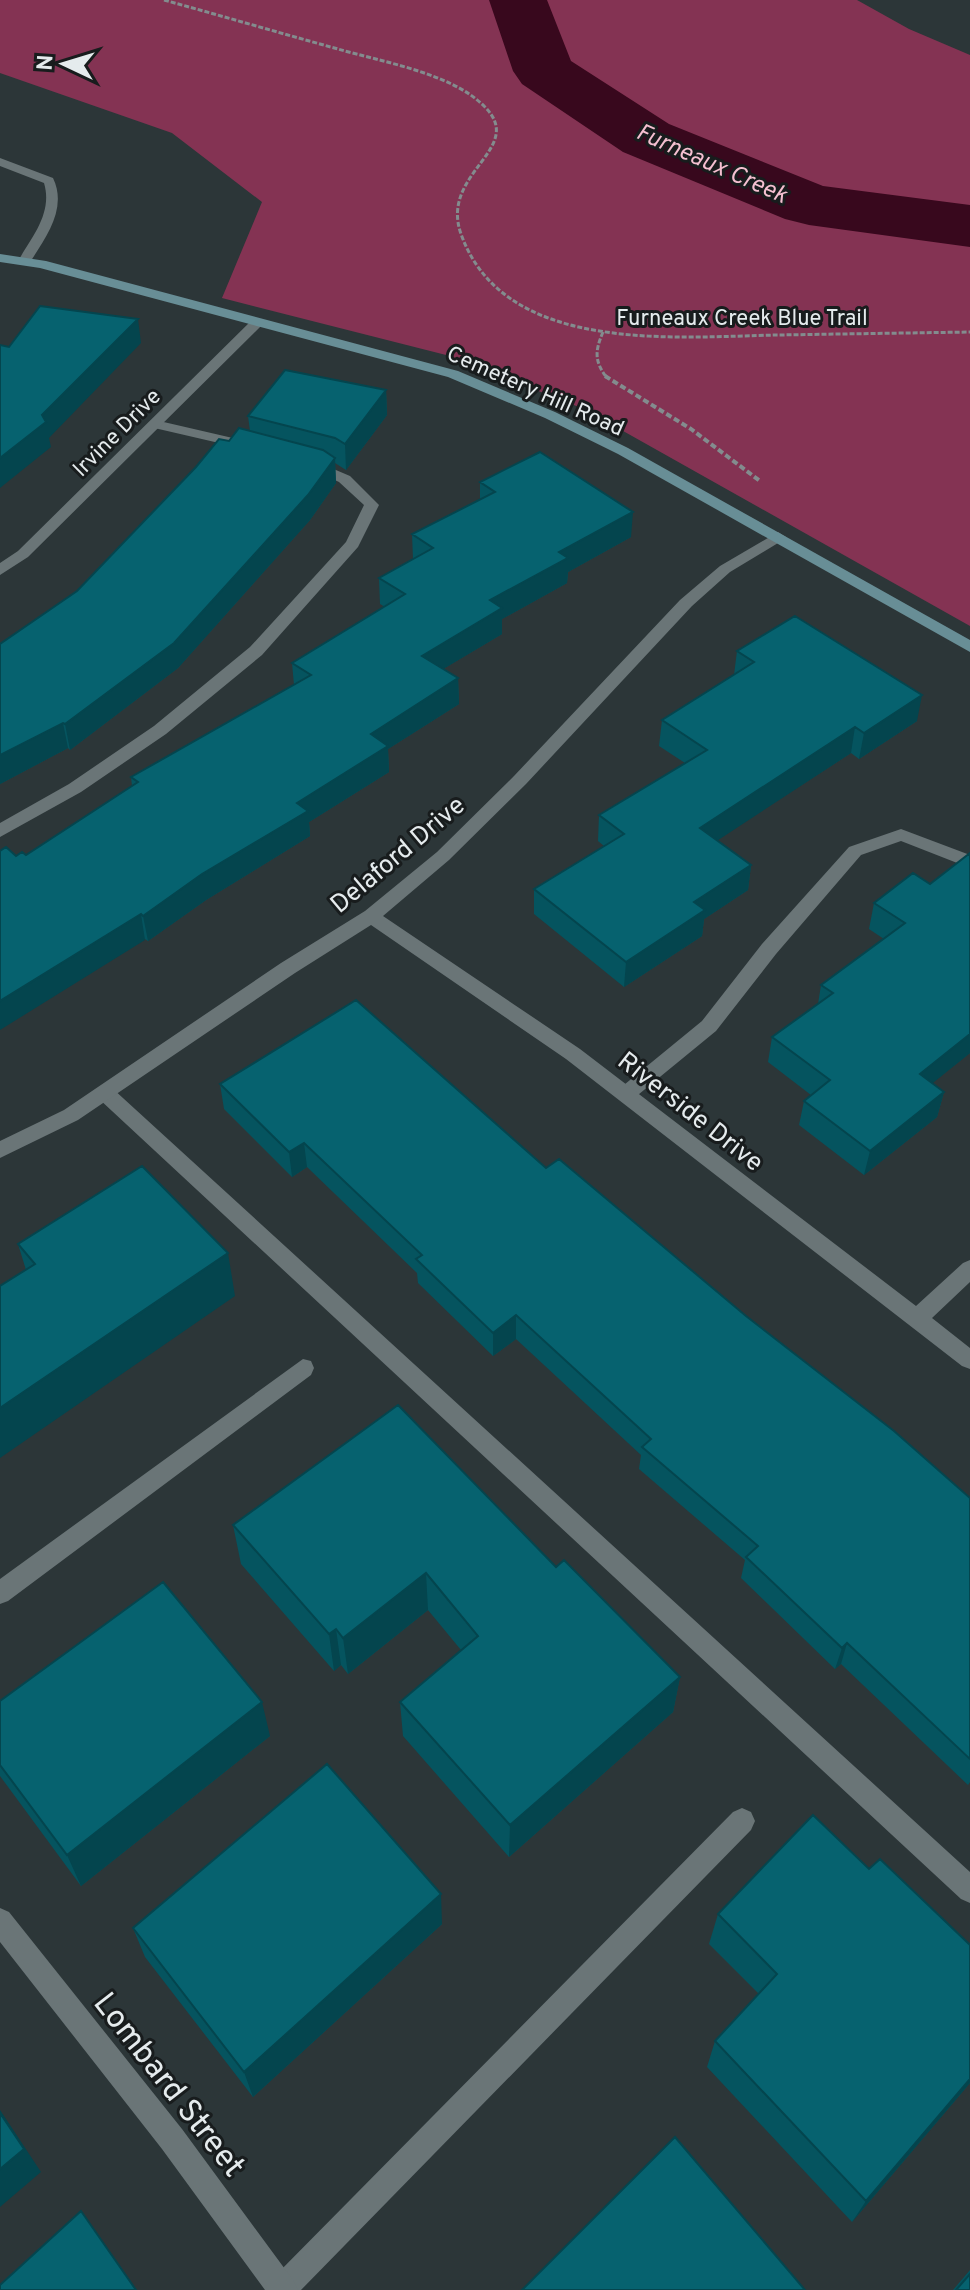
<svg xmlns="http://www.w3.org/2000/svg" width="970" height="2290" font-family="Overpass,sans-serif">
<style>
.green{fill:#843353}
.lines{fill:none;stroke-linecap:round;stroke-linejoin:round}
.river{fill:#38081d;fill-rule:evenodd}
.path-far1{stroke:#838c8e;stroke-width:3;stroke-dasharray:5 2;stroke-linecap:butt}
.path{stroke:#838c8e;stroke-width:4;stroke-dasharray:6 3;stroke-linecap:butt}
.lane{fill:#6a7577;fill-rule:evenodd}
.street{fill:#6a7577;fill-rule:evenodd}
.secondary{fill:#688e96;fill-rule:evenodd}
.wall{fill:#05545f}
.shaded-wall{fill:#04454e}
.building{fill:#06626f;stroke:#04454e;stroke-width:2}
.labels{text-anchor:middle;stroke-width:6;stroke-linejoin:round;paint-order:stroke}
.far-street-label{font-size:22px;fill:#e5ebed;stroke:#181c1d}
.far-water-label{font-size:24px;font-style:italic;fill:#f4bfd0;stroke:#181c1d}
.street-label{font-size:26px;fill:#e5ebed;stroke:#181c1d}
.near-street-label{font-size:32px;fill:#e5ebed;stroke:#181c1d}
</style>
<rect width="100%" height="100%" fill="#2c3638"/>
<path class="green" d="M 0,0 L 857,0 L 909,29 L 970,55 L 970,626 L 584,409 L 450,356 L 222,298 L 262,202 L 172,133 L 0,73 Z"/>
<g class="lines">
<path class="river" d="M 489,0 L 547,0 L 571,61 L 669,124 L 823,186 L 970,205 L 970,247 L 809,225 L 785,219 L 623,152 L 522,84 L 513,71 Z"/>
<path class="path-far1" d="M 164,0 C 222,16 280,33 338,49 C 382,62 451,73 484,106 C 528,149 439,172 461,234 C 504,355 675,337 777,335 C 841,334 906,333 970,332
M 603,332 C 595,351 594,361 607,378"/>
<path class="path" d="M 605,376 L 691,429 L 760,481"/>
<path class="lane" d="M 0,158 L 53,178 C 68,209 45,238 29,264 L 24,265 L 18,261 C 32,237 53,213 44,183 L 0,166 Z
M 155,420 L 250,442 L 252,445 L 245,449 L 150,427 L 150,421 Z
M 310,459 L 350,476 L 379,505 L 358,547 L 262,655 L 166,734 L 81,792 L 0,837 L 0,823 L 69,784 L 154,726 L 250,647 L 346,542 L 364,505 L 339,482 L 305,466 L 305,460 Z
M 901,829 L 970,855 L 970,868 L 901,841 L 861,855 L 776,954 L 716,1031 L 633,1099 L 619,1099 L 616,1094 L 619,1089 L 702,1021 L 762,944 L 849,847 Z
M 105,1086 L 112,1088 L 970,1872 L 970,1903 L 961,1899 L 98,1098 L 95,1093 L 98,1088 Z
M 303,1359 L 311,1361 L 314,1368 L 311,1375 L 8,1601 L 0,1604 L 0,1579 Z
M 742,1808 L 751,1812 L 755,1821 L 751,1830 L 301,2290 L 268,2290 L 272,2279 L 733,1812 Z"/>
<path class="street" d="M 254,318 L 266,321 L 28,557 L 0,575 L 0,563 L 18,551 Z
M 778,532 L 786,537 L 783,540 L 730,572 L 692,606 L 526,784 L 449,860 L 383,916 L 580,1049 L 916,1306 L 963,1263 L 970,1260 L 970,1282 L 932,1318 L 970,1348 L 970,1369 L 962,1366 L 566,1059 L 371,925 L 295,973 L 78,1120 L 0,1158 L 0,1141 L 64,1110 L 281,963 L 365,911 L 437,852 L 514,776 L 680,600 L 720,566 Z
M 0,1908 L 9,1912 L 182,2129 L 293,2280 L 298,2290 L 265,2290 L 162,2149 L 0,1942 Z"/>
<path class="secondary" d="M 0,254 L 46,261 L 458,371 L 555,412 L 628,448 L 970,640 L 970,652 L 618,454 L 545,418 L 448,377 L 40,268 L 0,262 Z"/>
</g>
<path class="wall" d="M 386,390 L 387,415 L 346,470 L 335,463 L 336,483 L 310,520 L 178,668 L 70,750 L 68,748 L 0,784 L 77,591 L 229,441 L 250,431 L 248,416 Z
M 480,482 L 631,537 L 568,572 L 567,583 L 502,619 L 502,634 L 443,669 L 458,678 L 459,704 L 388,749 L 389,772 L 309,822 L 310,836 L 206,900 L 148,941 L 16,856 L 26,855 L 132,786 L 131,777 L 294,685 L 292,663 L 385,607 L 380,604 L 379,578 L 413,559 L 412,534 L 480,499 Z
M 737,651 L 917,721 L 859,759 L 851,753 L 717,840 L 751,865 L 748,890 L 704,919 L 702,936 L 624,987 L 534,914 L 534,889 L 604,846 L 598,841 L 599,815 L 685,763 L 659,746 L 662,720 L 734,675 Z
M 913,873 L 970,1053 L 932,1083 L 944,1092 L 937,1117 L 864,1175 L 799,1125 L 804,1101 L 811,1095 L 768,1062 L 772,1037 L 818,1004 L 821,985 L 884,939 L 869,929 L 874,903 Z
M 220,1084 L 546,1168 L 746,1316 L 970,1498 L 970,1782 L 968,1785 L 841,1664 L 835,1669 L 741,1578 L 745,1560 L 639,1469 L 641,1455 L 516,1339 L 493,1356 L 418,1283 L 417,1273 L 307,1167 L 292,1177 L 224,1109 Z
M 18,1244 L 235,1296 L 26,1270 Z
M 233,1525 L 556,1567 L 680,1677 L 673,1712 L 509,1857 L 403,1736 L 400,1702 L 461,1650 L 428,1610 L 348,1674 L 341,1665 L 334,1671 L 241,1564 Z
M 0,1701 L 270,1736 L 81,1886 L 0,1776 Z
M 869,1869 L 970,1945 L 970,2083 L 852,2222 L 707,2067 L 715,2041 L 759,1994 L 709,1944 L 718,1914 Z
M 442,1924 L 253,2097 L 145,1957 L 133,1928 Z
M 970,2270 L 970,2290 L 953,2290 Z"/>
<path class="shaded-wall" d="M 138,319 L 141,343 L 49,438 L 51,447 L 0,488 L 0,458 Z
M 386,390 L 387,415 L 346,470 L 345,444 Z
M 335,458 L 336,483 L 310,520 L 178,668 L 70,750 L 65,724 Z
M 633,512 L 631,537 L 568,572 L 567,583 L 502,619 L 502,634 L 423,681 L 422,656 L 490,600 L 559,552 Z
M 458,678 L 459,704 L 388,749 L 389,772 L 309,822 L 310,836 L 206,900 L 148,941 L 143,916 L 297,803 L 371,734 Z
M 922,695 L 917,721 L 859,759 L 864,733 Z
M 63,723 L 68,748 L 0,784 L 0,755 Z
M 855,727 L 851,753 L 697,854 L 700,828 Z
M 751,865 L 748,890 L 704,919 L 702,936 L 624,987 L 626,962 L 694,902 Z
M 141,914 L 145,940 L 0,1030 L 0,1001 Z
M 970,1034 L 970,1053 L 913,1099 L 920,1074 Z
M 944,1092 L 937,1117 L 864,1175 L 870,1151 Z
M 304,1143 L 307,1167 L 292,1177 L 289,1152 Z
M 228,1253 L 235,1296 L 0,1458 L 0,1408 Z
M 516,1315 L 516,1339 L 493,1356 L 493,1333 Z
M 426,1573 L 428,1610 L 348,1674 L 343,1638 Z
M 336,1629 L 341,1665 L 334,1671 L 329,1634 Z
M 847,1643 L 841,1664 L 835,1669 L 842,1648 Z
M 680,1677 L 673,1712 L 509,1857 L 510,1825 Z
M 262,1702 L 270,1736 L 81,1886 L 67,1855 Z
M 441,1894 L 442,1924 L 253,2097 L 244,2072 Z
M 970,2079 L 970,2083 L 852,2222 L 866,2201 Z
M 0,2110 L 41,2172 L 0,2207 Z"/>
<path class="building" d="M 40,306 L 138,319 L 42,415 L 46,422 L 0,458 L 0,345 L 9,347 Z
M 285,370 L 386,390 L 345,444 L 335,438 L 248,416 Z
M 239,428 L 323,450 L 335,458 L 308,495 L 174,643 L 65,724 L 63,723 L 0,755 L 0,644 L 77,591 L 196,467 L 219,439 L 229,441 Z
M 540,452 L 633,512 L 559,552 L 568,558 L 490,600 L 502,608 L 422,656 L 458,678 L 371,734 L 388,746 L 297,803 L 308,811 L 202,874 L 143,916 L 141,914 L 0,1001 L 0,851 L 6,847 L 16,856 L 22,852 L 26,855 L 138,782 L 131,777 L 311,675 L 292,663 L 405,594 L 379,578 L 433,548 L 412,534 L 495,492 L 480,482 Z
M 795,616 L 922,695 L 864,733 L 855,727 L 700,828 L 751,865 L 694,902 L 705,910 L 626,962 L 534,889 L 624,834 L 599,815 L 707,750 L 662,720 L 754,662 L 737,651 Z
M 970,853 L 970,1034 L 920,1074 L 944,1092 L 870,1151 L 804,1101 L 830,1080 L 772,1037 L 833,993 L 821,985 L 905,923 L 874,903 L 913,873 L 930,884 Z
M 356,1000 L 546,1168 L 559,1159 L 746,1316 L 894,1431 L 970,1498 L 970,1759 L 847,1643 L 842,1648 L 746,1557 L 758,1546 L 642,1447 L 651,1439 L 516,1315 L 493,1333 L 416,1259 L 422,1255 L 304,1143 L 289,1152 L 220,1084 Z
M 142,1166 L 228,1253 L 0,1408 L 0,1286 L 35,1264 L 18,1244 Z
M 398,1405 L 556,1567 L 564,1560 L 680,1677 L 510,1825 L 400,1702 L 478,1636 L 426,1573 L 343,1638 L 336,1629 L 329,1634 L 233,1525 Z
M 163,1582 L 262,1702 L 67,1855 L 0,1765 L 0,1701 Z
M 327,1764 L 441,1894 L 244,2072 L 133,1928 Z
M 813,1815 L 869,1869 L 880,1859 L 970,1945 L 970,2079 L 866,2201 L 715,2041 L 777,1974 L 718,1914 Z
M 0,2113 L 24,2149 L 0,2169 Z
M 675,2137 L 805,2290 L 522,2290 Z
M 81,2211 L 136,2290 L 0,2290 L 0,2285 Z
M 970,2274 L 970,2290 L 956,2290 Z"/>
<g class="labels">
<g class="far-street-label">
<text x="742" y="325">Furneaux Creek Blue Trail</text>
<text transform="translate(536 390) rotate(24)" y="8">Cemetery Hill Road</text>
<text transform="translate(116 432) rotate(-45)" y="8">Irvine Drive</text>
</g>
<g class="far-water-label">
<text transform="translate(712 163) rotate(24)" y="8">Furneaux Creek</text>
</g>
<g class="street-label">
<text transform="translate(397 854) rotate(-40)" y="9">Delaford Drive</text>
<text transform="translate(691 1111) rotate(38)" y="9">Riverside Drive</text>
</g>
<g class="near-street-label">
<text transform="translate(170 2084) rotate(52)" y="11">Lombard Street</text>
</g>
</g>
<g transform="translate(64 64) rotate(274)" stroke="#181c1d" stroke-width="6" paint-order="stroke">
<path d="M0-6L14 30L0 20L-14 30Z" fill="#e5ebed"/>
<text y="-12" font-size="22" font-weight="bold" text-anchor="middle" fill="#e5ebed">N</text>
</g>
</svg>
